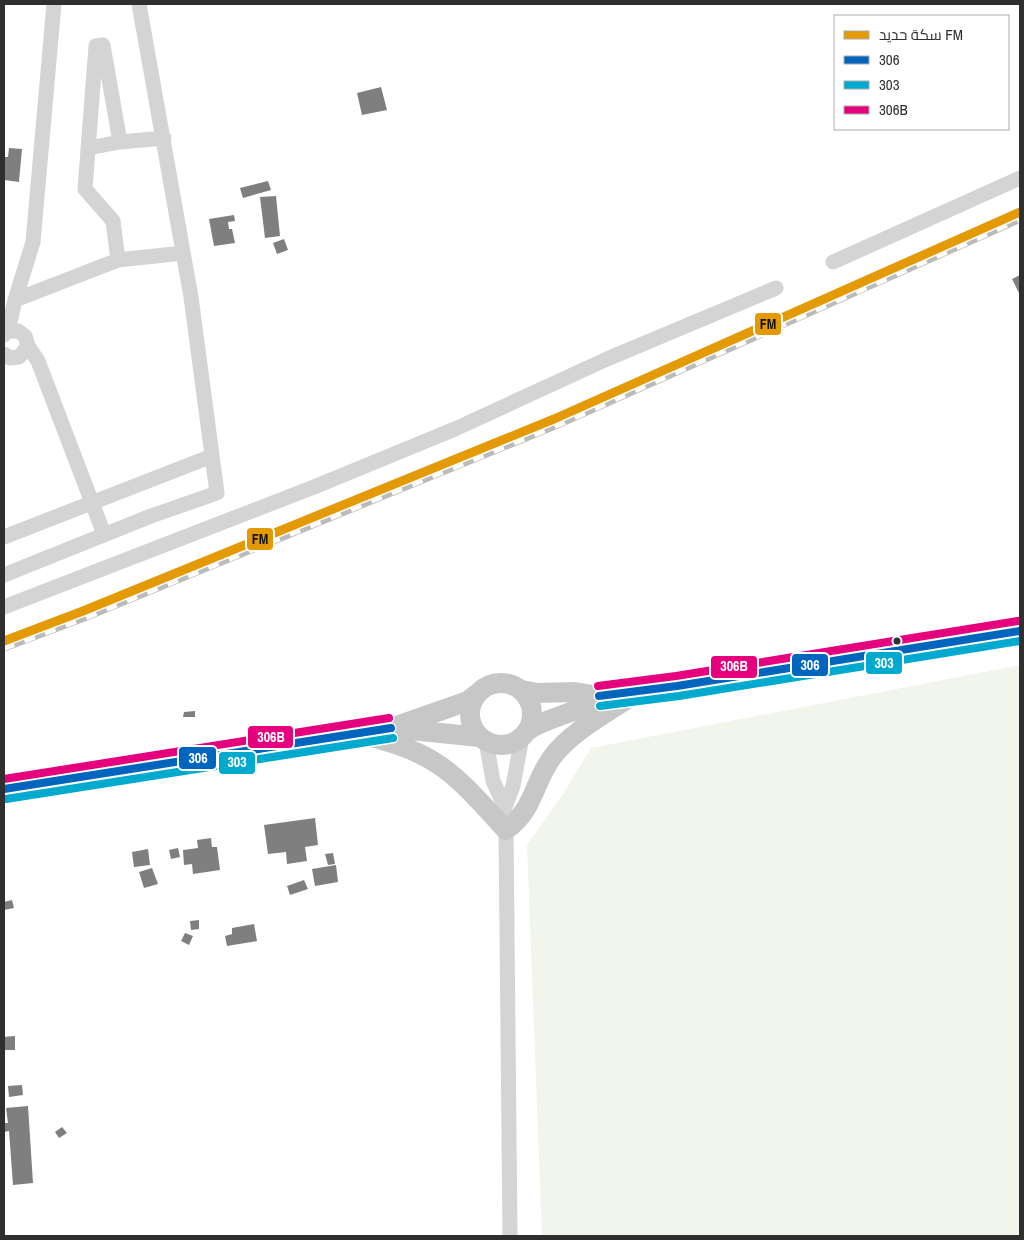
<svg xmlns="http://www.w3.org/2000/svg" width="1024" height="1240" font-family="'Archivo Narrow',Cairo,sans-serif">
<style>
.green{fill:#f1f5ec}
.building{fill:#7f7f7f}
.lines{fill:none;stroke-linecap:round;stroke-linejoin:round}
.minor{stroke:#d4d4d4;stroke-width:15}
.major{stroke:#c7c7c7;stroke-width:20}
.rail-casing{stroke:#bbb;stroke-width:5.5}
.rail{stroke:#fff;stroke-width:4;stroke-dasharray:11;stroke-linecap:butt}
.bus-1-casing{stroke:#fff;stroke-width:11}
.bus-2-casing{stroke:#fff;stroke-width:11}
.bus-3-casing{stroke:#fff;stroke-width:11}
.bus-1{stroke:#0065bd;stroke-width:8}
.bus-2{stroke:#00a9ce;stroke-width:8}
.bus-3{stroke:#e5007d;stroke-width:8}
.rail-1-casing{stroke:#fff;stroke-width:12}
.rail-1{stroke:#e39a05;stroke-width:9}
.bus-dot{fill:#2f2f2f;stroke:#fff;stroke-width:2}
.line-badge{stroke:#fff;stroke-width:2}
.badge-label{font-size:14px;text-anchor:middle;font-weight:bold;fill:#fff}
.pale-badge-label{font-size:14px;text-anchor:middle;font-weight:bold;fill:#111}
</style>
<rect width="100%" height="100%" fill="#fff"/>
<path class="green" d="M 1020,665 L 1020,1236 L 542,1236 L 527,845 L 561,797 L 591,748 Z"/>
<path class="building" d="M 381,87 L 387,110 L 362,115 L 357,93 Z
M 9,148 L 22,149 L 19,182 L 4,180 L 4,157 L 8,157 Z
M 268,181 L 271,190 L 243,198 L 240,188 Z
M 276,196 L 280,236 L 265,238 L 260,197 Z
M 234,215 L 235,221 L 228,222 L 229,229 L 232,229 L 235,243 L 214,246 L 209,219 Z
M 284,239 L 288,250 L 277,254 L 273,243 Z
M 1020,275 L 1020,295 L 1012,279 Z
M 195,711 L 195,717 L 183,717 L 184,712 Z
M 315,818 L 318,845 L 305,847 L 307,861 L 287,864 L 286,852 L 268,854 L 264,825 Z
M 211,838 L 212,847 L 217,847 L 220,870 L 193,874 L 192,864 L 184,865 L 183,850 L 198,848 L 197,840 Z
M 178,848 L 180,857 L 171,859 L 169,850 Z
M 148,849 L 150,865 L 134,867 L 132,852 Z
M 333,853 L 335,864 L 328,865 L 325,854 Z
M 336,865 L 338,882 L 315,886 L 312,869 Z
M 152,868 L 158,884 L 144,888 L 139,872 Z
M 304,880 L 308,889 L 290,895 L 287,886 Z
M 12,900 L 14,908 L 4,910 L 4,902 Z
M 199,920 L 199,929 L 191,930 L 190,921 Z
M 254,924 L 257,941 L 227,946 L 225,936 L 232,934 L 232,928 Z
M 185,933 L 193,936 L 189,945 L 181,941 Z
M 15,1036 L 15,1050 L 4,1050 L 4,1037 Z
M 22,1085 L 23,1095 L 9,1097 L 8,1086 Z
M 28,1106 L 33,1183 L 13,1185 L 9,1131 L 4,1132 L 4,1123 L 8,1123 L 6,1108 Z
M 62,1127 L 67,1133 L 59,1138 L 55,1132 Z"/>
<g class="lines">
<path class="minor" d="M 88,148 L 120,142 L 164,138
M 118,260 L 113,221 L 85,189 L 96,46 L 103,45 L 120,142
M 833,262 L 1020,178
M 15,300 L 118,260 L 183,253
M 8,331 L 15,300 L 33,242 L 54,4
M 4,335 L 8,331 L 18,331 L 25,336 L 28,346 L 19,357 L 10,358 L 4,354
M 28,346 L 38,361 L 104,534
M 4,537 L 212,456
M 4,575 L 151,516 L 217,493 L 191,297 L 139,4
M 4,607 L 314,487 L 455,429 L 607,359 L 776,288
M 486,741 L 493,781 L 505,807 L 506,830 L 510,1236
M 505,807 L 513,786 L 522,737"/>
<path class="major" d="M470 714a31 31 0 1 1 62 0a31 31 0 1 1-62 0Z
M 522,690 L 537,693 L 575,692 L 599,696 L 677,686 L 1020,631
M 391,728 L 480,737
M 527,731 C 550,715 578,715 599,696
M 366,736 C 439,752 458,778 506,830 C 535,809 533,782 553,756 C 573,730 609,712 636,693
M 4,789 L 391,728 L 468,701 L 475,695"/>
<g class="rail-casing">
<path id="rail" d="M 4,649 L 84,619 L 555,427 L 1020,220"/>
</g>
<use href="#rail" class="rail"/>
<g class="bus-1-casing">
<path id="bus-1" d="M 599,696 L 677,686 L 1020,631
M 4,789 L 391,728"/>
</g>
<g class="bus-2-casing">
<path id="bus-2" d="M 600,706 L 679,696 L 1020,641
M 6,799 L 393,738"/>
</g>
<g class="bus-3-casing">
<path id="bus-3" d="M 598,686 L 676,676 L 1018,621
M 4,779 L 389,718"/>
</g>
<use href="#bus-1" class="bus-1"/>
<use href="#bus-2" class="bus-2"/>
<use href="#bus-3" class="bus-3"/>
<g class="rail-1-casing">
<path id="rail-1" d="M 4,641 L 83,611 L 554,419 L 1020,212"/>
</g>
<use href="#rail-1" class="rail-1"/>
</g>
<circle class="bus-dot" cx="897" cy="641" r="4.5"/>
<g class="line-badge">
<rect x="754" y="312" width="28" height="24" rx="5" fill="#e39a05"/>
<rect x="246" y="527" width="28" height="24" rx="5" fill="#e39a05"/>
<rect x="865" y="651" width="38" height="24" rx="5" fill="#00a9ce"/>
<rect x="791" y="653" width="38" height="24" rx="5" fill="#0065bd"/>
<rect x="710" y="655" width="48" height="24" rx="5" fill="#e5007d"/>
<rect x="247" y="725" width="47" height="24" rx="5" fill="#e5007d"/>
<rect x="178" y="746" width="39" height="24" rx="5" fill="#0065bd"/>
<rect x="218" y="751" width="38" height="24" rx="5" fill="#00a9ce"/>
</g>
<g class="badge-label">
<text x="884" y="668">303</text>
<text x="810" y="670">306</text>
<text x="734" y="671">306B</text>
<text x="271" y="742">306B</text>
<text x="198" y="763">306</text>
<text x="237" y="767">303</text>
</g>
<g class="pale-badge-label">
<text x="768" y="329">FM</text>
<text x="260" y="544">FM</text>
</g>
<rect width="1024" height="1240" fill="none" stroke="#2f2f2f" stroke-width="10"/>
<rect x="834" y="15" width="175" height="115" fill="#ffffff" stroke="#acacac"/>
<rect x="844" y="31" width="25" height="8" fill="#e39a05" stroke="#acacac"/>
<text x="879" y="40" font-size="15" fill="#2f2f2f">سكة حديد FM</text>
<rect x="844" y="56" width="25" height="8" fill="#0065bd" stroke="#acacac"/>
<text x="879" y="65" font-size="15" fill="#2f2f2f">306</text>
<rect x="844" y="81" width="25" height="8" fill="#00a9ce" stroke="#acacac"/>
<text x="879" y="90" font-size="15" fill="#2f2f2f">303</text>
<rect x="844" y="106" width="25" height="8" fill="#e5007d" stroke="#acacac"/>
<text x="879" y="115" font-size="15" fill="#2f2f2f">306B</text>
</svg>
